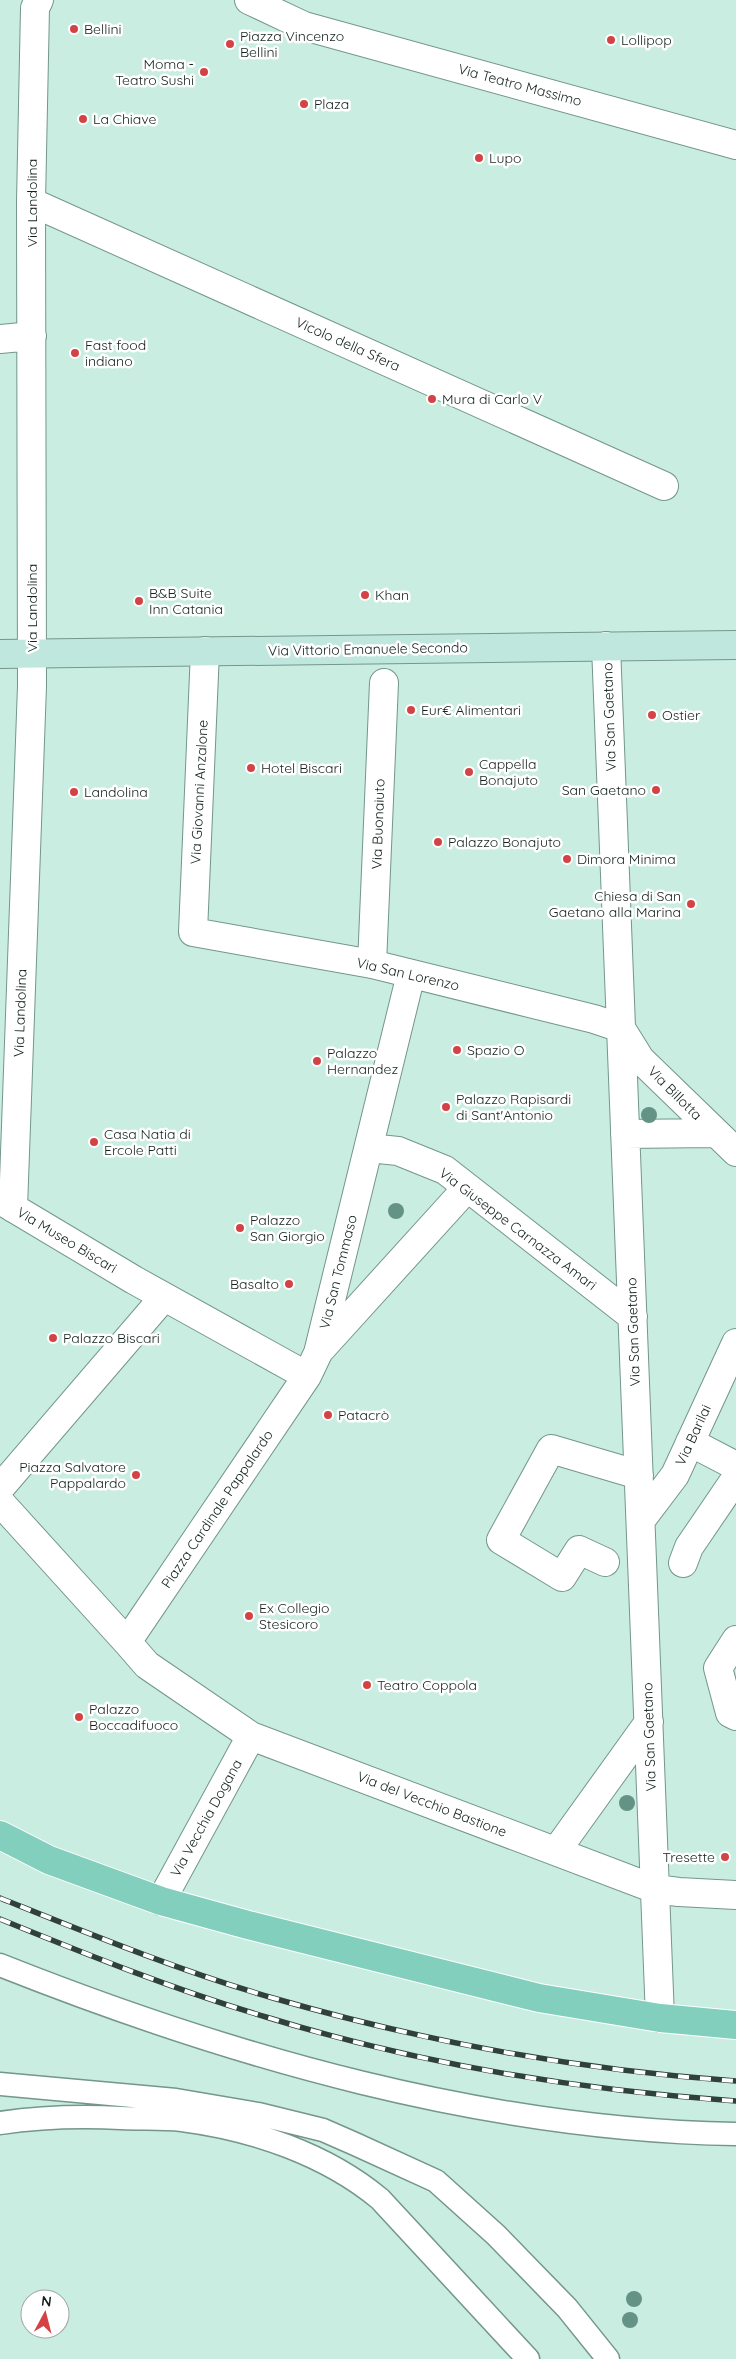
<svg xmlns="http://www.w3.org/2000/svg" width="736" height="2359" font-family="Quicksand,sans-serif">
<style>
.lines{fill:none;stroke-linecap:round;stroke-linejoin:round}
.lane-casing{stroke:#74968b;stroke-width:25}
.street-casing{stroke:#74968b;stroke-width:30}
.secondary-casing{stroke:#74968b;stroke-width:30}
.primary-casing{stroke:#fff;stroke-width:30}
.lane{stroke:#fff;stroke-width:22}
.street{stroke:#fff;stroke-width:28}
.secondary{stroke:#c0e7de;stroke-width:28}
.primary{stroke:#82cfbe;stroke-width:28}
.rail-casing{stroke:#30413c;stroke-width:5.5}
.rail{stroke:#fff;stroke-width:4;stroke-dasharray:11;stroke-linecap:butt}
.tree{fill:#649386}
.poi-dot{fill:#d34346;stroke:#fff;stroke-width:2}
.labels{text-anchor:middle;stroke-width:5;stroke-linejoin:round;paint-order:stroke}
.poi-label{font-size:14px;fill:#14221e;stroke:#fff;text-anchor:start}
.street-label{font-size:14px;fill:#14221e;stroke:#fff}
</style>
<rect width="100%" height="100%" fill="#c9ede1"/>
<g class="lines">
<g class="lane-casing">
<path id="lane" d="M 0,1965 C 232,2057 485,2130 736,2134
M 0,2084 L 176,2100 L 258,2114 L 323,2130 L 355,2144 L 436,2181 L 496,2235 L 567,2308 L 608,2359
M 0,2123 C 41,2117 80,2116 121,2118 C 141,2119 162,2118 182,2120 C 252,2129 326,2154 380,2199 L 528,2359"/>
</g>
<g class="street-casing">
<path id="street" d="M 249,0 L 304,26 L 736,145
M 31,202 L 664,486
M 0,339 L 32,336
M 606,646 L 660,2018
M 205,651 L 193,932 L 372,964 L 594,1019 L 621,1028
M 372,964 L 384,683
M 411,974 L 318,1353 L 307,1376 L 127,1642 L 147,1665 L 251,1736 L 655,1889 L 679,1892 L 736,1895
M 622,1030 L 640,1059 L 736,1152
M 625,1134 L 714,1133
M 369,1148 L 398,1151 L 445,1170 L 633,1317
M 0,1200 L 134,1280 L 307,1376
M 13,1208 L 32,686 L 31,202 L 35,8 L 39,0
M 320,1350 L 467,1188
M 690,1442 L 736,1466
M 0,1488 L 164,1297
M 0,1502 L 127,1642
M 641,1520 L 675,1475 L 736,1343
M 605,1562 L 579,1550 L 562,1577 L 501,1540 L 551,1449 L 639,1475
M 683,1563 L 689,1547 L 736,1478
M 736,1640 L 718,1668 L 730,1713 L 736,1716
M 557,1850 L 649,1722
M 161,1901 L 251,1736"/>
</g>
<g class="secondary-casing">
<path id="secondary" d="M 0,654 L 736,645"/>
</g>
<g class="primary-casing">
<path id="primary" d="M 0,1835 L 49,1860 L 161,1901 L 248,1925 L 539,1998 L 660,2018 L 736,2025"/>
</g>
<use href="#lane" class="lane"/>
<use href="#street" class="street"/>
<use href="#secondary" class="secondary"/>
<use href="#primary" class="primary"/>
<g class="rail-casing">
<path id="rail" d="M 0,1898 C 90,1934 180,1971 273,1998 C 425,2042 579,2070 736,2081
M 0,1919 C 88,1955 175,1990 266,2017 C 419,2064 577,2090 736,2101"/>
</g>
<use href="#rail" class="rail"/>
</g>
<g class="tree">
<circle cx="649" cy="1115" r="8"/>
<circle cx="396" cy="1211" r="8"/>
<circle cx="627" cy="1803" r="8"/>
<circle cx="634" cy="2299" r="8"/>
<circle cx="630" cy="2320" r="8"/>
</g>
<g class="poi-dot">
<circle cx="74" cy="29" r="5"/>
<circle cx="611" cy="40" r="5"/>
<circle cx="230" cy="44" r="5"/>
<circle cx="204" cy="72" r="5"/>
<circle cx="304" cy="104" r="5"/>
<circle cx="83" cy="119" r="5"/>
<circle cx="479" cy="158" r="5"/>
<circle cx="75" cy="353" r="5"/>
<circle cx="432" cy="399" r="5"/>
<circle cx="365" cy="595" r="5"/>
<circle cx="139" cy="601" r="5"/>
<circle cx="411" cy="710" r="5"/>
<circle cx="652" cy="715" r="5"/>
<circle cx="251" cy="768" r="5"/>
<circle cx="469" cy="772" r="5"/>
<circle cx="656" cy="790" r="5"/>
<circle cx="74" cy="792" r="5"/>
<circle cx="438" cy="842" r="5"/>
<circle cx="567" cy="859" r="5"/>
<circle cx="691" cy="904" r="5"/>
<circle cx="457" cy="1050" r="5"/>
<circle cx="317" cy="1061" r="5"/>
<circle cx="446" cy="1107" r="5"/>
<circle cx="94" cy="1142" r="5"/>
<circle cx="240" cy="1228" r="5"/>
<circle cx="289" cy="1284" r="5"/>
<circle cx="53" cy="1338" r="5"/>
<circle cx="328" cy="1415" r="5"/>
<circle cx="136" cy="1475" r="5"/>
<circle cx="249" cy="1616" r="5"/>
<circle cx="367" cy="1685" r="5"/>
<circle cx="79" cy="1717" r="5"/>
<circle cx="725" cy="1857" r="5"/>
</g>
<g class="labels">
<g class="poi-label">
<text x="84" y="34">Bellini</text>
<text x="240" y="41">Piazza Vincenzo<tspan x="240" dy="16">Bellini</tspan></text>
<text x="621" y="45">Lollipop</text>
<text x="194" y="69" text-anchor="end">Moma -<tspan x="194" dy="16">Teatro Sushi</tspan></text>
<text x="314" y="109">Plaza</text>
<text x="93" y="124">La Chiave</text>
<text x="489" y="163">Lupo</text>
<text x="85" y="350">Fast food<tspan x="85" dy="16">indiano</tspan></text>
<text x="442" y="404">Mura di Carlo V</text>
<text x="149" y="598">B&amp;B Suite<tspan x="149" dy="16">Inn Catania</tspan></text>
<text x="375" y="600">Khan</text>
<text x="421" y="715">Eur€ Alimentari</text>
<text x="662" y="720">Ostier</text>
<text x="479" y="769">Cappella<tspan x="479" dy="16">Bonajuto</tspan></text>
<text x="261" y="773">Hotel Biscari</text>
<text x="646" y="795" text-anchor="end">San Gaetano</text>
<text x="84" y="797">Landolina</text>
<text x="448" y="847">Palazzo Bonajuto</text>
<text x="577" y="864">Dimora Minima</text>
<text x="681" y="901" text-anchor="end">Chiesa di San<tspan x="681" dy="16">Gaetano alla Marina</tspan></text>
<text x="467" y="1055">Spazio O</text>
<text x="327" y="1058">Palazzo<tspan x="327" dy="16">Hernandez</tspan></text>
<text x="456" y="1104">Palazzo Rapisardi<tspan x="456" dy="16">di Sant'Antonio</tspan></text>
<text x="104" y="1139">Casa Natia di<tspan x="104" dy="16">Ercole Patti</tspan></text>
<text x="250" y="1225">Palazzo<tspan x="250" dy="16">San Giorgio</tspan></text>
<text x="279" y="1289" text-anchor="end">Basalto</text>
<text x="63" y="1343">Palazzo Biscari</text>
<text x="338" y="1420">Patacrò</text>
<text x="126" y="1472" text-anchor="end">Piazza Salvatore<tspan x="126" dy="16">Pappalardo</tspan></text>
<text x="259" y="1613">Ex Collegio<tspan x="259" dy="16">Stesicoro</tspan></text>
<text x="377" y="1690">Teatro Coppola</text>
<text x="89" y="1714">Palazzo<tspan x="89" dy="16">Boccadifuoco</tspan></text>
<text x="715" y="1862" text-anchor="end">Tresette</text>
</g>
<g class="street-label">
<text transform="translate(520 85) rotate(15)" y="5">Via Teatro Massimo</text>
<text transform="translate(32 203) rotate(-90)" y="5">Via Landolina</text>
<text transform="translate(348 344) rotate(24)" y="5">Vicolo della Sfera</text>
<text transform="translate(32 608) rotate(-90)" y="5">Via Landolina</text>
<text transform="translate(368 649) rotate(-1)" y="5">Via Vittorio Emanuele Secondo</text>
<text transform="translate(609 717) rotate(-92)" y="5">Via San Gaetano</text>
<text transform="translate(199 792) rotate(-87)" y="5">Via Giovanni Anzalone</text>
<text transform="translate(378 824) rotate(-88)" y="5">Via Buonaiuto</text>
<text transform="translate(408 974) rotate(13)" y="5">Via San Lorenzo</text>
<text transform="translate(20 1013) rotate(-88)" y="5">Via Landolina</text>
<text transform="translate(675 1093) rotate(45)" y="5">Via Billotta</text>
<text transform="translate(518 1229) rotate(37)" y="5">Via Giuseppe Carnazza Amari</text>
<text transform="translate(67 1240) rotate(31)" y="5">Via Museo Biscari</text>
<text transform="translate(338 1272) rotate(-76)" y="5">Via San Tommaso</text>
<text transform="translate(633 1332) rotate(-92)" y="5">Via San Gaetano</text>
<text transform="translate(693 1435) rotate(-65)" y="5">Via Barilai</text>
<text transform="translate(217 1509) rotate(-56)" y="5">Piazza Cardinale Pappalardo</text>
<text transform="translate(649 1737) rotate(-92)" y="5">Via San Gaetano</text>
<text transform="translate(432 1804) rotate(21)" y="5">Via del Vecchio Bastione</text>
<text transform="translate(206 1818) rotate(-61)" y="5">Via Vecchia Dogana</text>
</g>
</g>
<g transform="translate(45 2314) rotate(7)"><circle r="24" fill="#ffffff" stroke="#a1a7a5"/>
<path d="M0-4L9 19L0 12L-9 19Z" fill="#d34346"/>
<text y="-8" font-size="14" font-weight="bold" text-anchor="middle" fill="#14221e">N</text>
</g>
</svg>
